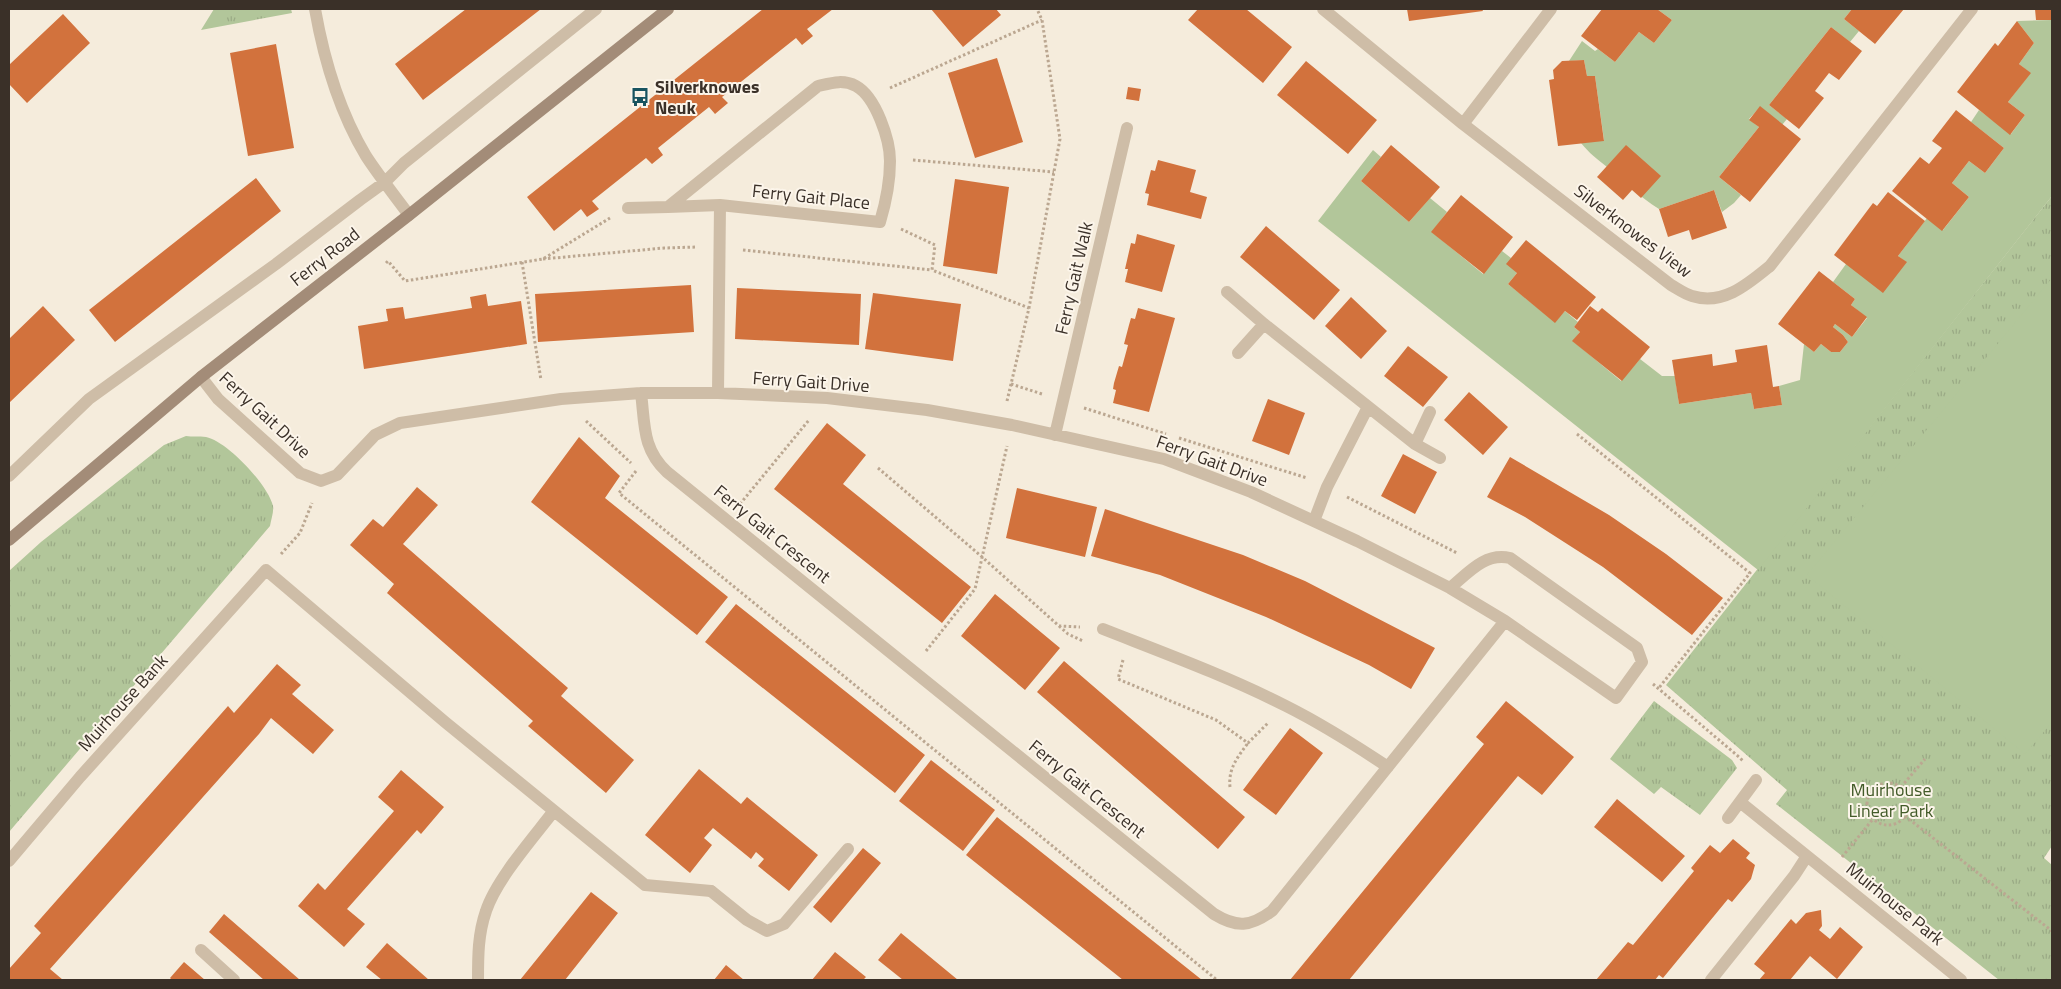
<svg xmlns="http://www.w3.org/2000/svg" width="2061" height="989" font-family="'Titillium Web',sans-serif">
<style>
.grass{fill:url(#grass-tufts)}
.garden{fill:#b2c69a}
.building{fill:#d2723d}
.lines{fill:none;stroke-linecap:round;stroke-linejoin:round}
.path{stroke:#bba791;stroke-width:3;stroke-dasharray:2.5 2.5;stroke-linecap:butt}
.lane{stroke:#cebda7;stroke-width:12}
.street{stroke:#cebda7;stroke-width:12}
.secondary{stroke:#a38c78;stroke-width:12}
.labels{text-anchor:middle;stroke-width:4;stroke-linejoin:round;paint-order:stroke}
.poi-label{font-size:18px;font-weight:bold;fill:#3a3028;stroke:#fcf5ea;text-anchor:start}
.street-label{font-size:18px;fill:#3a3028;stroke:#fcf5ea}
.park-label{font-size:18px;fill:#435b29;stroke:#fcf5ea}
</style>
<defs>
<pattern id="grass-tufts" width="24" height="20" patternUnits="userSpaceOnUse" patternTransform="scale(1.25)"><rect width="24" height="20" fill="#b2c69a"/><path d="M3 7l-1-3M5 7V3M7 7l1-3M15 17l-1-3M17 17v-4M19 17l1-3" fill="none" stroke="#9aaa85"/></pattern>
</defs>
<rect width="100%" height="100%" fill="#f5ecdc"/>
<path class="grass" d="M 214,9 L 291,9 L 292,13 L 201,30 Z
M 2052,196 L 2052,846 L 2044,858 L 2052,865 L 2052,980 L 1999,980 L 1776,804 L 1787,790 L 1666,685 Z
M 186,436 C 192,437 199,436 206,437 C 227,441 268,485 273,506 C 274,512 271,520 270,526 L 9,832 L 9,571 L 41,542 L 164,445 Z
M 1654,701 L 1732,760 L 1737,768 L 1700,815 L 1661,787 L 1654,794 L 1610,759 Z"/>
<path class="garden" d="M 1657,9 L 1852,9 L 1844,19 L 1859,31 L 1850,42 L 1831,27 L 1769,105 L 1787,119 L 1782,125 L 1760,107 L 1749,119 L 1759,127 L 1719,177 L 1741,195 L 1734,203 L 1722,212 L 1714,190 L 1659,209 C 1639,197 1625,181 1607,167 C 1597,159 1589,153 1581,143 L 1604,140 L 1595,76 L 1587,76 L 1584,60 L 1569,61 L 1582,41 L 1595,51 L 1598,49 L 1615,62 L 1639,32 L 1654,43 L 1672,20 Z
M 2052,20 L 2052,196 L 1758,570 L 1318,221 L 1373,150 L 1381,157 L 1361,181 L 1409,222 L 1430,198 L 1447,212 L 1432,232 L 1483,274 L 1502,251 L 1511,258 L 1517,273 L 1508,284 L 1555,322 L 1565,311 L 1578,322 L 1574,327 L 1580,332 L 1573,341 L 1621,381 L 1640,359 L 1662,376 L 1675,376 L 1679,404 L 1751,393 L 1754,409 L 1782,405 L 1779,386 L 1800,380 L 1804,344 L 1814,352 L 1821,344 L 1831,352 L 1840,352 L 1848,342 L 1843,335 L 1833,327 L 1835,324 L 1852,337 L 1867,318 L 1851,305 L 1855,299 L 1833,282 L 1846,264 L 1906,262 L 1898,256 L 1927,218 L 1943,230 L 1969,197 L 1952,183 L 1969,161 L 1985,173 L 2004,148 L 1971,122 L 1979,110 L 2011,134 L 2025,115 L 2008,102 L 2030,73 L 2019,64 L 2034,43 L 2017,21 Z
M 2052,278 L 2052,722 L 2025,754 L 1807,575 Z"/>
<path class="building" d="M 466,9 L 541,9 L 423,100 L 395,64 Z
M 763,9 L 833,9 L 807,29 L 813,36 L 802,45 L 796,38 L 722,97 L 728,103 L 715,114 L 709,107 L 658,148 L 663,155 L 652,164 L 646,158 L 592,201 L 599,209 L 587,217 L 581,209 L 554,231 L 527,197 Z
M 931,9 L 996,9 L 1001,15 L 963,47 Z
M 1198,9 L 1246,9 L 1292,47 L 1263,83 L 1188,20 Z
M 1407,9 L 1482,9 L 1483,11 L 1409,21 Z
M 1602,9 L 1657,9 L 1672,20 L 1654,43 L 1639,32 L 1615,62 L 1581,36 Z
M 1852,9 L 1904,9 L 1875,44 L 1844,19 Z
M 2035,9 L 2052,9 L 2052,20 L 2036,20 Z
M 63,14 L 90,43 L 27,103 L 9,84 L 9,65 Z
M 2017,21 L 2034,43 L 2019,64 L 2031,73 L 2008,102 L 2025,115 L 2010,135 L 1957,92 L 1995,43 L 1998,46 Z
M 1831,27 L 1862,51 L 1839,80 L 1829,73 L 1815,91 L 1824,98 L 1799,129 L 1769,105 Z
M 276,44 L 294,148 L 248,156 L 230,53 Z
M 997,58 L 1023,142 L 975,158 L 948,73 Z
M 1584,60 L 1587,76 L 1595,76 L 1604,141 L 1558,146 L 1549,80 L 1554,79 L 1553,70 L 1562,61 Z
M 1306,61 L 1377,120 L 1348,154 L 1277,95 Z
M 1128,87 L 1141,89 L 1139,101 L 1126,99 Z
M 1760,106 L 1801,139 L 1750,202 L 1719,177 L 1759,127 L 1749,120 Z
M 1956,110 L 2004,148 L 1985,173 L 1969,161 L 1952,183 L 1969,197 L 1942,231 L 1892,191 L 1920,157 L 1929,164 L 1942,148 L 1932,141 Z
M 1391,145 L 1440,187 L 1409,222 L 1361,181 Z
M 1626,145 L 1661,176 L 1641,198 L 1632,190 L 1623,200 L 1597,177 Z
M 1158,160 L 1196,170 L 1190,192 L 1207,197 L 1201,219 L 1147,205 L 1149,194 L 1145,193 L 1147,186 L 1151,170 L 1155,171 Z
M 256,178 L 281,211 L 115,342 L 89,310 Z
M 955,179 L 1009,187 L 997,274 L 943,266 Z
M 1714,190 L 1727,228 L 1692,240 L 1689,230 L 1668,237 L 1659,209 Z
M 1888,192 L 1925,221 L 1898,256 L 1907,262 L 1883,293 L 1834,255 L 1873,203 L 1877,206 Z
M 1461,195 L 1513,237 L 1484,274 L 1431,232 Z
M 1266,226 L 1340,290 L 1314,320 L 1240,257 Z
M 1137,234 L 1175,245 L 1162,292 L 1125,282 L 1128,269 L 1125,269 L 1131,243 L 1135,244 Z
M 1526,240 L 1596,297 L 1577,320 L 1565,311 L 1555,323 L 1508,284 L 1517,273 L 1506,264 Z
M 1819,271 L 1855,299 L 1851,305 L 1867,317 L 1852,337 L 1835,324 L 1833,327 L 1843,335 L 1848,342 L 1840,352 L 1831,352 L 1821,344 L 1814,352 L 1778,324 Z
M 691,285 L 694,332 L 538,342 L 535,294 Z
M 737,288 L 861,294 L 859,345 L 735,339 Z
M 873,293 L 961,304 L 953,361 L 865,349 Z
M 486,294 L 488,306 L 521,301 L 527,344 L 364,369 L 358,326 L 388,321 L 386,309 L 403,307 L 405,319 L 472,308 L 470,297 Z
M 1351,297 L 1387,331 L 1361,359 L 1325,326 Z
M 43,306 L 75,340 L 9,403 L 9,339 Z
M 1590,306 L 1598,312 L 1602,308 L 1650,347 L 1622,381 L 1572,341 L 1580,332 L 1574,327 Z
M 1138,308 L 1175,318 L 1149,412 L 1113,403 L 1116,390 L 1113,389 L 1114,383 L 1119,366 L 1122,367 L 1128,345 L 1124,344 L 1129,325 L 1131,318 L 1135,319 Z
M 1767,345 L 1773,387 L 1779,386 L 1782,405 L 1754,409 L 1751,393 L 1679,404 L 1672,360 L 1712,354 L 1713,366 L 1737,362 L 1735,350 Z
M 1408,346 L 1448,377 L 1423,407 L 1384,376 Z
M 1469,392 L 1508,427 L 1483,455 L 1444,420 Z
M 1268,399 L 1305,413 L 1289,455 L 1252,441 Z
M 827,423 L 866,455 L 843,484 L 971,587 L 942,623 L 774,489 Z
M 579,437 L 620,476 L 605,498 L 728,597 L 697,635 L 531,502 Z
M 1403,454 L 1437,472 L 1415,514 L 1381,496 Z
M 1510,457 L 1609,515 L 1666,554 L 1723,598 L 1692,635 L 1603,567 L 1525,517 L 1487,497 Z
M 417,487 L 438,505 L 403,544 L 568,688 L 561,696 L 634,760 L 606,793 L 528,726 L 533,721 L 387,593 L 394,584 L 350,545 L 373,519 L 383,527 Z
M 1017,488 L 1097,507 L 1085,557 L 1006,538 Z
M 1105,509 L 1243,555 L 1305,581 L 1435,648 L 1411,689 L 1369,665 L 1266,617 L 1160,575 L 1091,556 Z
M 995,594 L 1060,648 L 1025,690 L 961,636 Z
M 736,604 L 925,755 L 895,793 L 705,642 Z
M 1064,661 L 1245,817 L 1218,849 L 1037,692 Z
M 277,664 L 301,685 L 292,694 L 334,730 L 313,754 L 271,718 L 259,734 L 50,969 L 63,980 L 9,980 L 9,969 L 41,933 L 34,926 L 228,706 L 234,713 Z
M 1506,701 L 1574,757 L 1542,795 L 1518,776 L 1349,980 L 1290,980 L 1484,744 L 1476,737 Z
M 1290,728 L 1323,753 L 1276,815 L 1243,790 Z
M 931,760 L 995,810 L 963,851 L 899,801 Z
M 699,769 L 741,804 L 747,797 L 818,855 L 789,891 L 758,866 L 764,859 L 756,852 L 751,859 L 713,828 L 704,838 L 712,845 L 690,873 L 645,835 Z
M 401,770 L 444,807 L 421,834 L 417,830 L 347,909 L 365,924 L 344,947 L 298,906 L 318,883 L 325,890 L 394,811 L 378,797 Z
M 1617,799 L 1685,856 L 1662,882 L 1594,827 Z
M 997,817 L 1202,980 L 1123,980 L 966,855 Z
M 1733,839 L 1750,853 L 1746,858 L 1755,865 L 1751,879 L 1732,902 L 1728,899 L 1663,978 L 1659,975 L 1655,980 L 1596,980 L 1628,942 L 1633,945 L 1694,871 L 1691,868 L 1710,845 L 1720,853 Z
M 863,848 L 881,863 L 831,923 L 813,907 Z
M 591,892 L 618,913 L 565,980 L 520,980 Z
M 1821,910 L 1822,926 L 1819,930 L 1830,939 L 1840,927 L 1863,947 L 1837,979 L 1810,956 L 1790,980 L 1759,980 L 1765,973 L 1754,964 L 1791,919 L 1796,924 L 1806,913 Z
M 224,914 L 300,980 L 264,980 L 209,932 Z
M 901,933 L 958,980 L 903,980 L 878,960 Z
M 387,943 L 429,980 L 382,980 L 366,967 Z
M 835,952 L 866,977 L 863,980 L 812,980 Z
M 184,962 L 205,980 L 172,980 L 170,978 Z
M 726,965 L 744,980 L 714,980 Z"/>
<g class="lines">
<path class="path" d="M 890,88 L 1042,20
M 913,160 L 1054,172
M 901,229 L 935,245 L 932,270 L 1029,308
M 743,250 L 932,270
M 543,259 L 664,248 L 697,247
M 522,262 L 541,380
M 386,263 L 388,261 L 405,281 L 543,259 L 610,218
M 1011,384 L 1042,394
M 1007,401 L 1029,308 L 1060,139 L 1042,20 L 1037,9
M 1084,408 L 1166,434
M 586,421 L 631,463
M 1577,434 L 1750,573 L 1658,689
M 1179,438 L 1307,478
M 878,468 L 981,556 L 1059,626 L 1080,627
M 636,471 L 619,493 L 1217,980
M 1347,497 L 1457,553
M 740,504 L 809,420
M 281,554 L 300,533 L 312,503
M 1059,626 L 1068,634 L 1083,641
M 926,651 L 975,589 L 1007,446
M 1123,660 L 1118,679 L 1216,720 L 1248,743 L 1269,722
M 1653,684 L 1739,757 L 1743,761
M1867 804a21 21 0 1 1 42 0a21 21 0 1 1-42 0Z
M 1230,787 C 1228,768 1238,757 1248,743
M 1901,787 L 1925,759
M 1905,816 L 2052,931
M 1842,857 L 1873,819"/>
<path class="lane" d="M 711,891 L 747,920 L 767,931 L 784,924 L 848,849
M 201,950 L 234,980"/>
<path class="street" d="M 315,9 C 324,60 339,111 366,156 C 379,176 395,196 409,215
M 1323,9 L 1463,124 L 1671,285 C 1678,289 1685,294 1692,296 C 1723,306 1748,284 1770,266 L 1972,9
M 1463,124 L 1551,9
M 668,207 L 720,205
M 628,208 L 668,207 L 818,86 C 831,83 843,79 856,86 C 876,97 890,140 890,161 C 890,182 886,202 880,222 L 720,205 L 718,393
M 1227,292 L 1264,324 L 1415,444 L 1440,458
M 1238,353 L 1264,324
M 201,377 L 218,399 L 300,473 L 321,481 L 337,475 L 375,435 L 400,423 L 561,399 L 641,393 L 718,393 L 827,398 L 927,410 L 1012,425 L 1164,459 L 1251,492 L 1357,541 L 1450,588 L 1505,621 L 1616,698 L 1642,662 L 1637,648 L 1510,558 C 1485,552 1468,573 1450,588
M 641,393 C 645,424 642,449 667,472 L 1214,914 C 1237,928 1250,927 1272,911 L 1505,621
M 1055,435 L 1127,128
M 1415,444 L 1430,412
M 9,476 L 89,399 L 276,264 L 360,200 L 385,182 L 404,163 L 596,9
M 1314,521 L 1327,487 L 1368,407
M 1103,629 C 1164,653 1227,676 1286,706 C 1322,724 1355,745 1388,767
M 1740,802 L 1961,980
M 1728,818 L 1756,780
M 9,861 L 80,777 L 266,570 L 445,722 L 645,885 L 711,891
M 478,980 C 478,956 478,934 486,911 C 496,880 533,838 553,812
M 1711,980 L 1794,876 L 1807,856"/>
<path class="secondary" d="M 9,540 L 201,377 L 409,215 L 668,9"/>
</g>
<defs>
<g id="bus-bare" transform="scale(1.5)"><path d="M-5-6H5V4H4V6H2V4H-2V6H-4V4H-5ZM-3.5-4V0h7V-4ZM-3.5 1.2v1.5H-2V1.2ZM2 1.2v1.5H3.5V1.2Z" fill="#195460" stroke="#fcf5ea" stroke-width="2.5" paint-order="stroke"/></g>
</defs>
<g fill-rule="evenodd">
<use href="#bus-bare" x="640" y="97"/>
</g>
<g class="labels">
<g class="poi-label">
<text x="655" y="93">Silverknowes<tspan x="655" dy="21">Neuk</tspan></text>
</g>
<g class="street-label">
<text transform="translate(811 197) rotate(6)" y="6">Ferry Gait Place</text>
<text transform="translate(1633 231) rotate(37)" y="6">Silverknowes View</text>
<text transform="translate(325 257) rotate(-38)" y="6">Ferry Road</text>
<text transform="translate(1074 278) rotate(-77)" y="6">Ferry Gait Walk</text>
<text transform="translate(811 382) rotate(4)" y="6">Ferry Gait Drive</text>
<text transform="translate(265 415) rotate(43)" y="6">Ferry Gait Drive</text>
<text transform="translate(1212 461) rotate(20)" y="6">Ferry Gait Drive</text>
<text transform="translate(772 534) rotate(39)" y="6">Ferry Gait Crescent</text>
<text transform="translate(123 703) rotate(-48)" y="6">Muirhouse Bank</text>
<text transform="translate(1087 789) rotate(39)" y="6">Ferry Gait Crescent</text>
<text transform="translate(1895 904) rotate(39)" y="6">Muirhouse Park</text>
</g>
<g class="park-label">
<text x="1891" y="796">Muirhouse<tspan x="1891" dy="21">Linear Park</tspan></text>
</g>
</g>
<rect width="2061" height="989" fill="none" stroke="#3a3028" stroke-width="20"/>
</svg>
